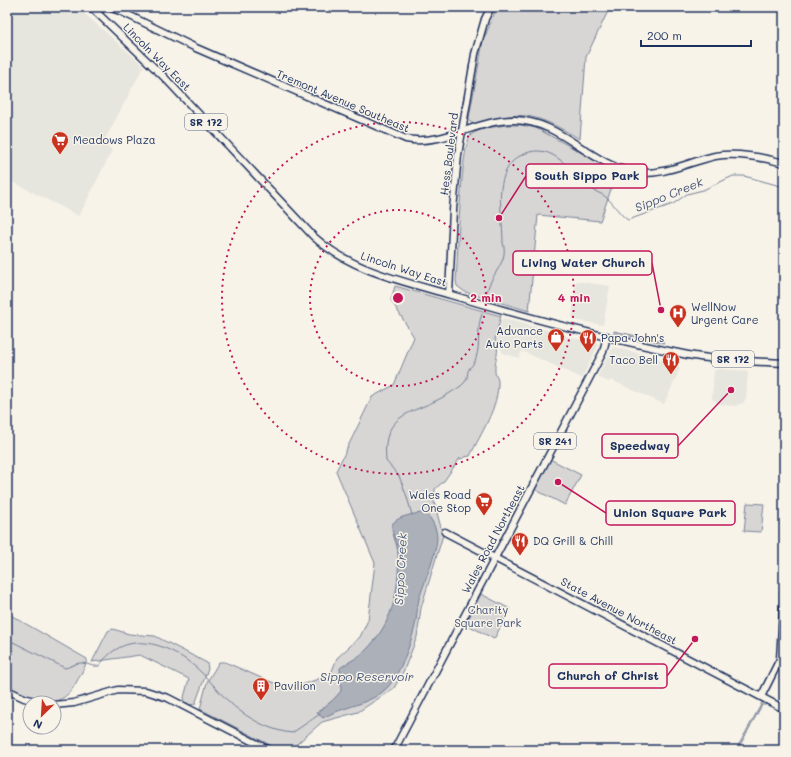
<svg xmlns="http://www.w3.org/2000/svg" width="791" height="757" font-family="Mali,sans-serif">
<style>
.built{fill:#e6e5de}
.green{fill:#d7d6d4;stroke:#798299}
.water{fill:#acb0b9;stroke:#727c95}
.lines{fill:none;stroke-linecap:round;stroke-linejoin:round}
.stream{stroke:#727c95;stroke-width:1}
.secondary-casing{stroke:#1b2f5e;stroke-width:9}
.primary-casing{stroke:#1b2f5e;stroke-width:9}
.secondary{stroke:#f7f3e8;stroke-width:6}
.primary{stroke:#f7f3e8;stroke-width:6}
.ring{fill:none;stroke:#c2185b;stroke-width:2;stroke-dasharray:2 4}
.labels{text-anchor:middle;stroke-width:3;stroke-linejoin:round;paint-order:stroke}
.shield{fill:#f7f3e8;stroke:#5d6a87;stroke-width:1}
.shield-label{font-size:10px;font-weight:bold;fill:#1b2f5e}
.street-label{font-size:11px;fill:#1b2f5e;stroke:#f7f3e8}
.poi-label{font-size:11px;fill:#1b2f5e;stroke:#f7f3e8;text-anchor:start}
.park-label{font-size:11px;fill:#415076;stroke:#f7f3e8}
.water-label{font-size:12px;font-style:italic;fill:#465679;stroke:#f7f3e8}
.centre{fill:#c2185b;stroke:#f7f3e8;stroke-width:2}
.ring-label{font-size:12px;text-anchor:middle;font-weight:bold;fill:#c2185b;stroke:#f7f3e8;stroke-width:3;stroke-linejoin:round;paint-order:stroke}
.leader{fill:none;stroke:#c2185b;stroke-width:1.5}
.callout-dot{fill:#c2185b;stroke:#f7f3e8;stroke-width:1.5}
.callout{fill:#f7f3e8;stroke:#c2185b;stroke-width:1.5}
.callout-label{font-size:12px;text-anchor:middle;font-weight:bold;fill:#1b2f5e}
</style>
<rect width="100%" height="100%" fill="#f7f3e8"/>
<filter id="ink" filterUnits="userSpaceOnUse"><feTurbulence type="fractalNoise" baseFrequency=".025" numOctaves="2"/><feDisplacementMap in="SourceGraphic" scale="8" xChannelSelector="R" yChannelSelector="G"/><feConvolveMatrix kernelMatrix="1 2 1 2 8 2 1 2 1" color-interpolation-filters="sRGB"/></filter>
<g filter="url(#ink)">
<path class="built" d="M 7,7 L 77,7 L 144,66 L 103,143 L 112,150 L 79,216 L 7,179 Z
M 576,281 L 610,286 L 603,325 L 575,320 L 572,317 Z
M 504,318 L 573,338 L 599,344 L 582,378 L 522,351 L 519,358 L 503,353 L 495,338 L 500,322 Z
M 613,347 L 650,356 L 678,366 L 680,369 L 664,404 L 611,380 L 609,382 L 600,378 L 598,375 Z
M 718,369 L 748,371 L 746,398 L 743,403 L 734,406 L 719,404 L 712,399 L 714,371 Z"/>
<path class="green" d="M 497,7 L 610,7 L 586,57 L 580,139 C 558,127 535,112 509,116 C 500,117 477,128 470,122 L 469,118 L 483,41 Z
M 506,125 L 521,125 L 536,128 L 617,172 L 600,221 L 538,215 L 529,311 L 465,292 L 457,286 L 456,281 C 458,259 460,145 471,135 C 479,128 496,127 506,125 Z
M 395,286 L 501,316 L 495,339 C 501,352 494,359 495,372 C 495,375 498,378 498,381 C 499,407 481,433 470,456 L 464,457 L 462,459 L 460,458 L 444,481 L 435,489 L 434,502 L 443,535 L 421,608 L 417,637 L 404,670 L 394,688 L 358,712 L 322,722 L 290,750 L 280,750 L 200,709 L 207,682 L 219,662 L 225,662 L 266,680 L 277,684 L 298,686 L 327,676 L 332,671 L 337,658 L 360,637 L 368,620 L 375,563 L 336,471 L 372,397 L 394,385 L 414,337 L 391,300 Z
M 614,331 L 664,342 L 664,343 L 614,333 Z
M 550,459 L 581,475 L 565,505 L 534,489 Z
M 747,503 L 764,504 L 761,532 L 744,531 Z
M 481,594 L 510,609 L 494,639 L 466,624 Z
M 7,613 L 87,659 C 86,666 81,674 77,681 C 60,715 34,699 7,687 Z
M 113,629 L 129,634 L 155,636 L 207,663 L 208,669 L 195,704 L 190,705 L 183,701 L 189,679 L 140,655 L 92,662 L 108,631 Z
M 763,701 L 766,703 L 766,705 L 762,705 L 738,749 L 737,748 Z"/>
<path class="water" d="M 425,513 C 432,518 437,529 437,538 C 437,553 424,583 419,599 C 417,608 417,617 415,626 C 411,643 400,674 388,687 C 371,705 343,706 323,718 L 317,713 L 334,699 L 341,691 L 340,668 C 348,662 358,658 366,650 C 392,624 400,591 398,554 C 398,544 391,534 392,524 C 398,516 416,513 425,513 Z"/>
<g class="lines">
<path class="stream" d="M 486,297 C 487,292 488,286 491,281 C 497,269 508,258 503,243 C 503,225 499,206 501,188 C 503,176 507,164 518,157 C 550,138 567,168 589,187 C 594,192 602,193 607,198 C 615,205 619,214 628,220 L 673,204 L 687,194 L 703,190 L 733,176 L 744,176 L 784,187
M 412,515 L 407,497 L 399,476 L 386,461 C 381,409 416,415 450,393 C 454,390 461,387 464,383 C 468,379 467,375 468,371 C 470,366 475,364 476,358 C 481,343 476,329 482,314
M 7,639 L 65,668 C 71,667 75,663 80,663 C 87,663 92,667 99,666 C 127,626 171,644 201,672 C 214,685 225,700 240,711 C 255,722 273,731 292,733 L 320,714"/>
<g class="secondary-casing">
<path id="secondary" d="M 108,7 L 120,11 L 196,48 L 406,139 C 444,146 478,119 515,120 C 561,121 589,164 633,172 C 662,177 688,162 715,156 C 737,152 762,157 784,163
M 96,11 L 104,7
M 449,294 L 453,210 L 458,155 L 475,54 L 485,19 L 491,7
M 445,532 L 784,709
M 7,690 L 24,698 L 42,703
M 761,697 L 780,659 L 784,593
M 54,705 L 74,703 L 118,690 L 146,691 L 168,698 L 269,750"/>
</g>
<g class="primary-casing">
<path id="primary" d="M 91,7 L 165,78 L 313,236 C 351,271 403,281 451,295 C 529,318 608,339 688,355 C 719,361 752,361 784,363
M 394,750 L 603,352 L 607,336"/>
</g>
<use href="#secondary" class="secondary"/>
<use href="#primary" class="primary"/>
</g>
</g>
<g class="ring">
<circle cx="398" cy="298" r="88"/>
<circle cx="398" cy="298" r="176"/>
</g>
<defs>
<g id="supermarket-pin" transform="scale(0.9)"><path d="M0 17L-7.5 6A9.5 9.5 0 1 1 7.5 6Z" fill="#c8321e" stroke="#f7f3e8"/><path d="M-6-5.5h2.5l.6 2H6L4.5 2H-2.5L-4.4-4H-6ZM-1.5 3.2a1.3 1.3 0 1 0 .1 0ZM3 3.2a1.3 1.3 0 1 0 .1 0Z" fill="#fff"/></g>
<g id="hospital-pin" transform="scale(0.9)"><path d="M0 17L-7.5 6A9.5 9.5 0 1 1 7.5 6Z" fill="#c8321e" stroke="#f7f3e8"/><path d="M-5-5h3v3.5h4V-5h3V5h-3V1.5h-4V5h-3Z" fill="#fff"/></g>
<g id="shop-pin" transform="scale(0.9)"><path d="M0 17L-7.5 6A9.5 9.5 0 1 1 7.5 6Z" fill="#c8321e" stroke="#f7f3e8"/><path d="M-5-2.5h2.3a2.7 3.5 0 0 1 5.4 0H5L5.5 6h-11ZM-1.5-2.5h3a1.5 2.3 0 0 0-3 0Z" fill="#fff"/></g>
<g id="restaurant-pin" transform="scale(0.9)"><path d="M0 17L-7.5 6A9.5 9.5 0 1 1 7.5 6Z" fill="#c8321e" stroke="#f7f3e8"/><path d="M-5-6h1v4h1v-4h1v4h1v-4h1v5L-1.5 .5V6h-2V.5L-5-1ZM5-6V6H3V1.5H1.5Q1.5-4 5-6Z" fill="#fff"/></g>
<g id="building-pin" transform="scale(0.9)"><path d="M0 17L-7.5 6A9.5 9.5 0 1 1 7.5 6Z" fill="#c8321e" stroke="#f7f3e8"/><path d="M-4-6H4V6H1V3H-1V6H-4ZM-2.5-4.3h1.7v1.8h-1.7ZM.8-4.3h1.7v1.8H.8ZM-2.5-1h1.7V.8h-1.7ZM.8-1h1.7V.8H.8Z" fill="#fff"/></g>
</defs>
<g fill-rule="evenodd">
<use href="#supermarket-pin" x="60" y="140"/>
<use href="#hospital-pin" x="678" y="313"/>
<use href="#shop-pin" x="556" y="337"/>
<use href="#restaurant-pin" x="588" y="338"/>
<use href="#restaurant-pin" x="671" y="360"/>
<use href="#supermarket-pin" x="484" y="501"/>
<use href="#restaurant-pin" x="520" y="541"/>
<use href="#building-pin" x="261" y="686"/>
</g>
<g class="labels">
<g class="shield">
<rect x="185" y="114" width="42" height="16" rx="3"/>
<rect x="712" y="351" width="42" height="16" rx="3"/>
<rect x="534" y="433" width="42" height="16" rx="3"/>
</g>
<g class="shield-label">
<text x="206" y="126">SR 172</text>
<text x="733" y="363">SR 172</text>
<text x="555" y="445">SR 241</text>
</g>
<g class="street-label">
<text transform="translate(157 57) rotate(45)" y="4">Lincoln Way East</text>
<text transform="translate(343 101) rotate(23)" y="4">Tremont Avenue Southeast</text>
<text transform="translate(449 154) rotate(-83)" y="4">Hess Boulevard</text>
<text transform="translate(404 269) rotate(18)" y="4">Lincoln Way East</text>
<text transform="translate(493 539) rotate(-62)" y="4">Wales Road Northeast</text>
<text transform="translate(619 611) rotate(28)" y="4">State Avenue Northeast</text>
</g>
<g class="poi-label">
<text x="73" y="144">Meadows Plaza</text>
<text x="691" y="311">WellNow<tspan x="691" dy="13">Urgent Care</tspan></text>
<text x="543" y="335" text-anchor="end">Advance<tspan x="543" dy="13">Auto Parts</tspan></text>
<text x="601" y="342">Papa John's</text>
<text x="658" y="364" text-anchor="end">Taco Bell</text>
<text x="471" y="499" text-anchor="end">Wales Road<tspan x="471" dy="13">One Stop</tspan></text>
<text x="533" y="545">DQ Grill &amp; Chill</text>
<text x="274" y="690">Pavilion</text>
</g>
<g class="park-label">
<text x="488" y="614">Charity<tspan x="488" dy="13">Square Park</tspan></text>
</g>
<g class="water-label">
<text transform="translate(669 195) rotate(-22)" y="4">Sippo Creek</text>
<text transform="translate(401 569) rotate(-87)" y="4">Sippo Creek</text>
<text x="367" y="681">Sippo Reservoir</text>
</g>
</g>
<circle cx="398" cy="298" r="6" class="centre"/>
<g class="ring-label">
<text x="486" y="302">2 min</text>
<text x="574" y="302">4 min</text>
</g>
<path class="leader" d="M499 218L526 176M661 310L652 263M731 390L678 446M558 482L606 513M695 639L667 676"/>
<g class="callout-dot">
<circle cx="499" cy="218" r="4"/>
<circle cx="661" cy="310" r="4"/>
<circle cx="731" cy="390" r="4"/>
<circle cx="558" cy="482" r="4"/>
<circle cx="695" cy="639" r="4"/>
</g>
<g class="callout">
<rect x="526" y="164" width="121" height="24" rx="4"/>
<rect x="513" y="251" width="139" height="24" rx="4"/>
<rect x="602" y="434" width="76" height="24" rx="4"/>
<rect x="606" y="501" width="129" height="24" rx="4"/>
<rect x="549" y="664" width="118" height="24" rx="4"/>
</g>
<g class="callout-label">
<text x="587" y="180">South Sippo Park</text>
<text x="583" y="267">Living Water Church</text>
<text x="640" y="450">Speedway</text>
<text x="670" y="517">Union Square Park</text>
<text x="608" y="680">Church of Christ</text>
</g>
<rect width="791" height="757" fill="none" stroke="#f7f3e8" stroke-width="24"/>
<rect x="12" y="12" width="767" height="733" fill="none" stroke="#1b2f5e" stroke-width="1.5" filter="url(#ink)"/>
<g transform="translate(42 715) rotate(205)"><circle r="19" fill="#f7f3e8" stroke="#9fa5b1"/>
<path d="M0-3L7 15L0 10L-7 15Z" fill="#c8321e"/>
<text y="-6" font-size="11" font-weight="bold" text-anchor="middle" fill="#1b2f5e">N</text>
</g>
<path d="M641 40v6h110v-6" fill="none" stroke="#1b2f5e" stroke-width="2"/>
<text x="647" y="40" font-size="12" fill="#1b2f5e" stroke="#f7f3e8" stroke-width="3" paint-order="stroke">200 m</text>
</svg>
